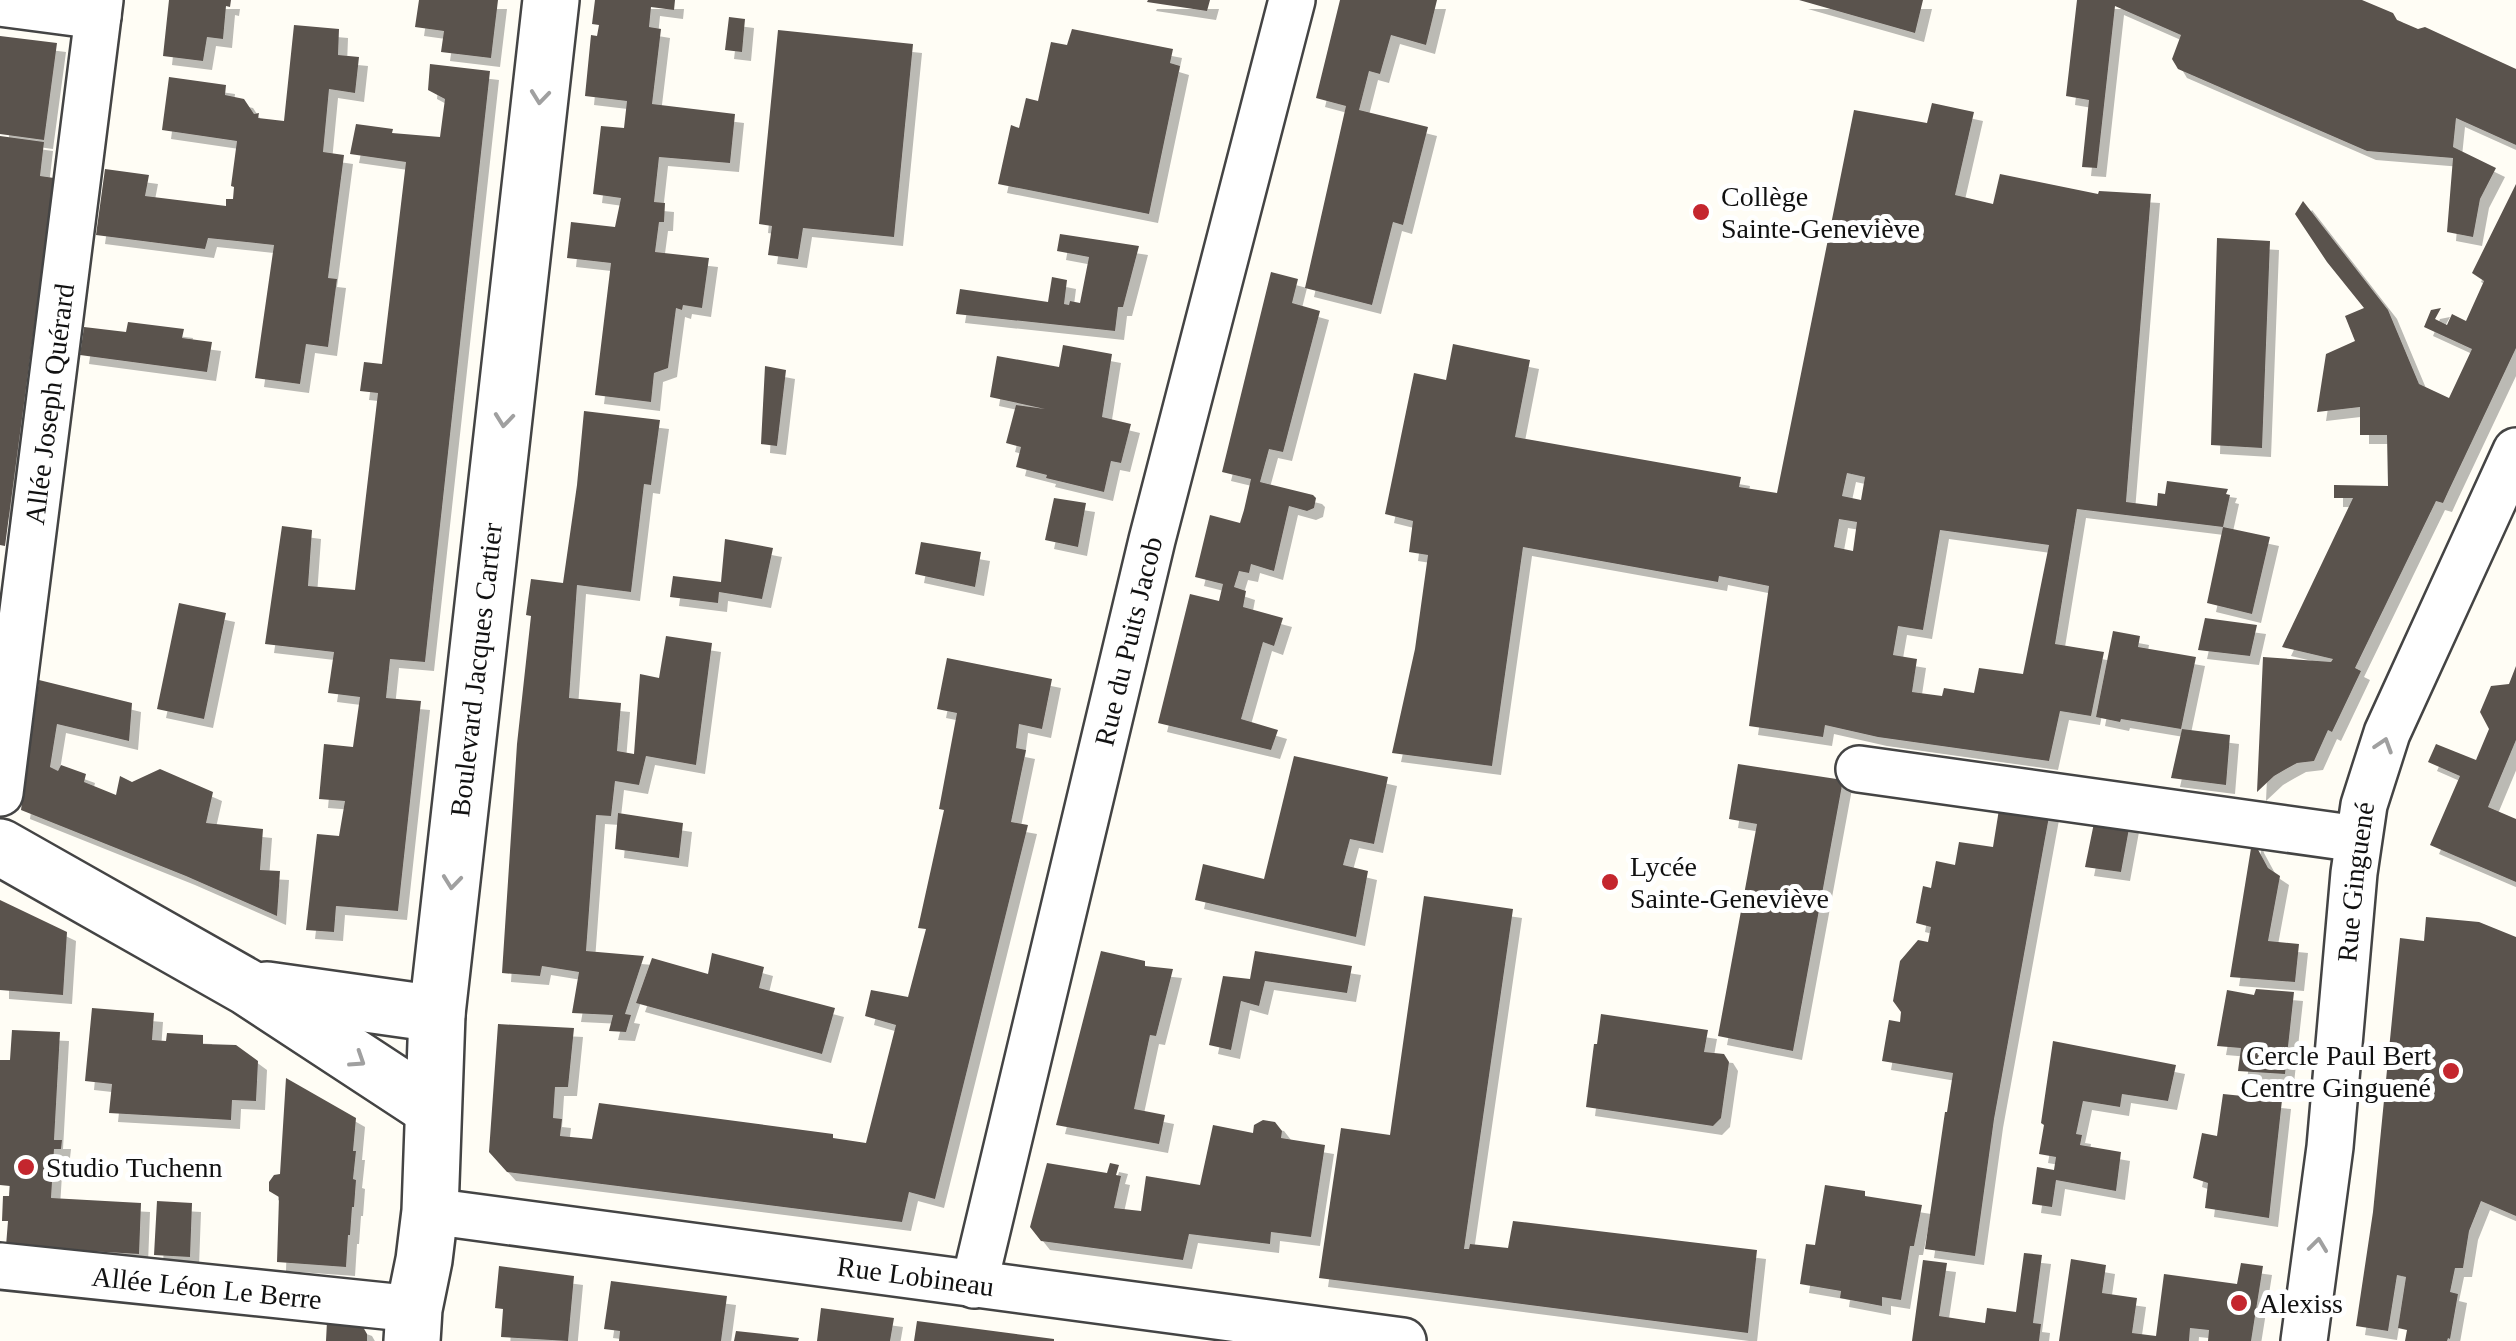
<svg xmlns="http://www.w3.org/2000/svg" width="2516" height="1341" font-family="Georgia,serif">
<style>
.building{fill:#5a524d;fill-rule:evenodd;filter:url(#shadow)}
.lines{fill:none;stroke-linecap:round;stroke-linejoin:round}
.minor-casing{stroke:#444;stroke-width:50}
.tertiary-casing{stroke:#444;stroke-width:60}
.minor{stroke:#fff;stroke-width:45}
.tertiary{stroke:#fff;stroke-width:55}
.oneway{stroke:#a0a0a0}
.poi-dot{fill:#c4262e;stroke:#fff;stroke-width:4}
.labels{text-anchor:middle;stroke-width:10;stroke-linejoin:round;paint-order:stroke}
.poi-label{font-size:28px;fill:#111;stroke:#fff;text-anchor:start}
.street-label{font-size:28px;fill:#111;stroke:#fff}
</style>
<defs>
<filter id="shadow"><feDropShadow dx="9" dy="9" stdDeviation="0" flood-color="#0004"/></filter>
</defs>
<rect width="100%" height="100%" fill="#fffdf5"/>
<path class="building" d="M 169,0 L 231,0 L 230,7 L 226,6 L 223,39 L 207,37 L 203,61 L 163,56 Z
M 419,0 L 498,0 L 491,58 L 441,52 L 444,31 L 415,27 Z
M 595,0 L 675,0 L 674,10 L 651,7 L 649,27 L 661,29 L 652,104 L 735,114 L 730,163 L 659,157 L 654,202 L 665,203 L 664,222 L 659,222 L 655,252 L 709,258 L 702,308 L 683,305 L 682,310 L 676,308 L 668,368 L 654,373 L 651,402 L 595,395 L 611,263 L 567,258 L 571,222 L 615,227 L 621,198 L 593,194 L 601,126 L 624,128 L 627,101 L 585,96 L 591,35 L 597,36 L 599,25 L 592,24 Z
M 1148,0 L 1210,0 L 1207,11 L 1147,2 Z
M 1340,0 L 1437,0 L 1426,45 L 1391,35 L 1380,74 L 1369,71 L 1359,110 L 1428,127 L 1403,225 L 1393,222 L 1372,305 L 1305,288 L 1346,106 L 1316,98 Z
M 1799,0 L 1923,0 L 1915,33 Z
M 2077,0 L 2362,0 L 2393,13 L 2397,20 L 2418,29 L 2425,27 L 2516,69 L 2516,145 L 2456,118 L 2453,147 L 2496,168 L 2480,199 L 2473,237 L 2447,232 L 2453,158 L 2367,151 L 2178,69 L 2172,59 L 2181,35 L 2115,6 L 2097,168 L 2082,167 L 2089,100 L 2066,96 Z
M 729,17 L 745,19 L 742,52 L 725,50 Z
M 294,25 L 339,29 L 338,55 L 359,57 L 355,93 L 329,89 L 323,152 L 344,155 L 328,278 L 337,279 L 328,347 L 306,344 L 300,384 L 255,378 L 274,245 L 208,238 L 205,249 L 96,235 L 105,169 L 149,175 L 145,196 L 226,206 L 226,199 L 233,199 L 234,187 L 231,186 L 237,141 L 162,130 L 169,77 L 226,85 L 225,95 L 244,99 L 254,114 L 259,113 L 258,118 L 284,121 Z
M 1072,29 L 1173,49 L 1170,63 L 1180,66 L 1149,214 L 998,184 L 1011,125 L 1019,128 L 1026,98 L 1038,101 L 1051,42 L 1067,45 Z
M 778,30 L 913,44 L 894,237 L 803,228 L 798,259 L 768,255 L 772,226 L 759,224 Z
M 0,36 L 57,43 L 44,140 L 0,134 Z
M 430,64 L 490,71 L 425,662 L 390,659 L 386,698 L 421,701 L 398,911 L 336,906 L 334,932 L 306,930 L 317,834 L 339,836 L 345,801 L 319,799 L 324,744 L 353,747 L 360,697 L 328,693 L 334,652 L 265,644 L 282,526 L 312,530 L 308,586 L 355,590 L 378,393 L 360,391 L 364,362 L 382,364 L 406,162 L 350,154 L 356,124 L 393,129 L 392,133 L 440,137 L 445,99 L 428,90 Z
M 1932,103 L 1974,112 L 1955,195 L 1993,204 L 2000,174 L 2098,194 L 2099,191 L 2151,194 L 2126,502 L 2157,506 L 2158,493 L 2165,494 L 2167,481 L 2228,489 L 2226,494 L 2230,495 L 2223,527 L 2077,509 L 2055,644 L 2104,652 L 2091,716 L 2060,711 L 2049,761 L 1878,737 L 1825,725 L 1823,737 L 1749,726 L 1769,586 L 1719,576 L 1718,582 L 1523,547 L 1492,766 L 1392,753 L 1415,649 L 1428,555 L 1409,552 L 1413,521 L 1385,514 L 1414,373 L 1446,380 L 1453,344 L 1530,360 L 1515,437 L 1741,477 L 1739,487 L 1777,493 L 1854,110 L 1927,123 ZM 1847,473 L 1865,477 L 1861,500 L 1842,496 ZM 1839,519 L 1857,522 L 1853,551 L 1834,547 ZM 1940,530 L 2049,545 L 2023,674 L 1979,668 L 1974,693 L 1944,688 L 1942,696 L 1912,692 L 1917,659 L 1893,655 L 1898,626 L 1923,630 Z
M 0,136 L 44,142 L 40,176 L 54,178 L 5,546 L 0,545 Z
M 2516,184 L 2516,348 L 2448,492 L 2443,503 L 2436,501 L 2355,668 L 2361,671 L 2332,732 L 2328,730 L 2314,761 L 2297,763 L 2286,769 L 2274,776 L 2257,792 L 2263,657 L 2331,662 L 2333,659 L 2282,647 L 2353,498 L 2334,498 L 2334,485 L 2388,486 L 2387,435 L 2360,435 L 2360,407 L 2317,412 L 2326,354 L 2355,341 L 2345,316 L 2364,308 L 2327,262 L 2295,214 L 2303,201 L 2388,310 L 2419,384 L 2449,398 L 2472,349 L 2424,327 L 2431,310 L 2441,308 L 2435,319 L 2447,325 L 2452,314 L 2466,321 L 2484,281 L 2472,273 Z
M 1060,234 L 1139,246 L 1123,307 L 1118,307 L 1115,331 L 956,314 L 960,289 L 1048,302 L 1052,277 L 1067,280 L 1064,304 L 1069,305 L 1070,301 L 1080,303 L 1089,257 L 1057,251 Z
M 2217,238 L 2270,241 L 2262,448 L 2211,445 Z
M 1271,272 L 1298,279 L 1292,303 L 1320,311 L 1283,452 L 1269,449 L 1260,482 L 1313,495 L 1316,498 L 1314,508 L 1307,511 L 1289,506 L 1274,571 L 1251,564 L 1249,573 L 1239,571 L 1234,587 L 1246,591 L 1243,607 L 1283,618 L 1274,646 L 1263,642 L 1241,719 L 1278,730 L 1271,750 L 1158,723 L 1190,594 L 1219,601 L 1223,584 L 1195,577 L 1210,515 L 1240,523 L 1244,510 L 1251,479 L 1222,472 Z
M 128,322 L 184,329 L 182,338 L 212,342 L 207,372 L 80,355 L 84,327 L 126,332 Z
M 1063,345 L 1112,354 L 1102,417 L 1131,424 L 1121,463 L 1111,461 L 1104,492 L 1046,478 L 1047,475 L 1016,467 L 1021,447 L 1006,443 L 1016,405 L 1045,409 L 990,397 L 997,356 L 1059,367 Z
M 765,366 L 786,370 L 777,446 L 761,444 Z
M 584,411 L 660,420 L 651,485 L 644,484 L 631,592 L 577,585 L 569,698 L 621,703 L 617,751 L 634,754 L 640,674 L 659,678 L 666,636 L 712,643 L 696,765 L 646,756 L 639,785 L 615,781 L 611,816 L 596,815 L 586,951 L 644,956 L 625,1014 L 631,1015 L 626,1032 L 609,1031 L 613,1015 L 572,1013 L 579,972 L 542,966 L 540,976 L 502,973 L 517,744 L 531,616 L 526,615 L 531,579 L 563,583 L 577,485 Z
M 1054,498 L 1086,503 L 1078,547 L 1045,540 Z
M 2223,527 L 2270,537 L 2252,614 L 2207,603 Z
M 725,539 L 773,548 L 762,599 L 719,592 L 718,603 L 670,597 L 673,576 L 721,582 Z
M 921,542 L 981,552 L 975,587 L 915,574 Z
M 179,603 L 226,613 L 204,719 L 157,709 Z
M 2205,618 L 2257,625 L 2250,656 L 2198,650 Z
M 2113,631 L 2140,636 L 2138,647 L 2196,657 L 2181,729 L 2121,719 L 2120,722 L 2096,717 Z
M 947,658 L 1052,679 L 1042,729 L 1019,724 L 1016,748 L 1026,750 L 1011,822 L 1028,825 L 935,1199 L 909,1192 L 902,1222 L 507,1172 L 489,1152 L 498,1024 L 574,1028 L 568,1087 L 555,1087 L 553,1118 L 562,1119 L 560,1136 L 592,1139 L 599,1103 L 833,1134 L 833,1138 L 866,1143 L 896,1025 L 865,1016 L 871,990 L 908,997 L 926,929 L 918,928 L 944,810 L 939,809 L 957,713 L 937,709 Z
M 2516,666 L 2516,740 L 2488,807 L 2516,819 L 2516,882 L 2430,845 L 2460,776 L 2428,762 L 2436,744 L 2476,760 L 2489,729 L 2480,712 L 2491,686 L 2509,684 Z
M 39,680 L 132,703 L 129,741 L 57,724 L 50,767 L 58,771 L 61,765 L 86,774 L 84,782 L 116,795 L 120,776 L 132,782 L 160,769 L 213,792 L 206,823 L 263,829 L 260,870 L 280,871 L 277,916 L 186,876 L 21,810 Z
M 2182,729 L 2230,735 L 2226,785 L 2171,778 Z
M 1294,756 L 1388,777 L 1374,844 L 1350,839 L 1343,865 L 1368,871 L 1356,937 L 1195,900 L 1203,864 L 1264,879 Z
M 1738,764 L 1843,780 L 1793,1051 L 1718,1036 L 1757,824 L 1729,819 Z
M 2000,803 L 2050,811 L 1994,1119 L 1975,1256 L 1925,1249 L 1945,1112 L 1947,1112 L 1953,1073 L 1882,1061 L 1889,1020 L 1900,1022 L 1901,1012 L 1893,1001 L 1900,961 L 1918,940 L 1928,942 L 1931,927 L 1916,923 L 1923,886 L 1931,888 L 1936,861 L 1955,865 L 1959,842 L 1993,847 Z
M 618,813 L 683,823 L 679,858 L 615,849 Z
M 2095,818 L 2130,823 L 2121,872 L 2085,867 Z
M 2253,836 L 2255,844 L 2268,868 L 2280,876 L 2268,941 L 2299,944 L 2295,982 L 2230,977 Z
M 1424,896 L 1513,909 L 1464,1249 L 1469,1249 L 1470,1244 L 1508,1248 L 1513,1221 L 1757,1250 L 1748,1333 L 1319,1278 L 1341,1128 L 1390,1135 Z
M 0,900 L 67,932 L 63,995 L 0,990 Z
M 2426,917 L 2479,922 L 2516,937 L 2516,1216 L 2481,1201 L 2469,1231 L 2463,1268 L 2455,1268 L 2450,1292 L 2458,1294 L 2450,1339 L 2448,1338 L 2447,1341 L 2405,1341 L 2407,1330 L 2398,1328 L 2406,1277 L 2397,1275 L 2388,1331 L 2356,1326 L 2373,1212 L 2400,938 L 2424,941 Z
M 1101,951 L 1145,961 L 1145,966 L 1173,969 L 1156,1036 L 1150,1035 L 1134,1109 L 1165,1115 L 1159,1144 L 1056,1125 Z
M 1255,951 L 1352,966 L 1347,993 L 1265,981 L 1259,1006 L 1241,1001 L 1231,1050 L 1209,1045 L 1223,976 L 1250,979 Z
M 712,953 L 764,967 L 759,988 L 835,1008 L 822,1054 L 636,1003 L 652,958 L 708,974 Z
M 2256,989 L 2294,992 L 2285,1074 L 2238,1071 L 2241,1048 L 2217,1046 L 2227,990 L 2254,995 Z
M 92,1008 L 154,1013 L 152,1040 L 166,1041 L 167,1033 L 184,1034 L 203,1035 L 203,1044 L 236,1045 L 258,1061 L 256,1101 L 232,1100 L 231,1120 L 109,1113 L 112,1084 L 85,1081 Z
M 1601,1014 L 1708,1030 L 1704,1052 L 1724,1054 L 1729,1062 L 1721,1118 L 1713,1126 L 1586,1107 L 1594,1044 L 1597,1044 Z
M 12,1030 L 60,1032 L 54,1140 L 62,1140 L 61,1149 L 54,1149 L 51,1198 L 141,1203 L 139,1254 L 6,1246 L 8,1221 L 2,1221 L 3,1196 L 9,1196 L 10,1186 L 0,1185 L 0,1060 L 10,1060 Z
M 2053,1041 L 2176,1065 L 2168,1101 L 2122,1094 L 2120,1107 L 2083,1101 L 2076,1134 L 2082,1135 L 2080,1145 L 2121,1152 L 2116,1191 L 2056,1180 L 2052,1207 L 2032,1204 L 2037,1167 L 2054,1170 L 2056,1157 L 2039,1154 L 2044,1125 L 2041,1123 Z
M 286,1078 L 356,1118 L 353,1151 L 356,1151 L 353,1179 L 356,1180 L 354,1207 L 352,1207 L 350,1235 L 348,1235 L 346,1267 L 277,1262 L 279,1197 L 269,1191 L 269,1182 L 274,1175 L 280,1174 Z
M 2223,1094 L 2282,1100 L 2269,1218 L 2205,1208 L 2208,1183 L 2193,1178 L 2202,1133 L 2217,1136 Z
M 1263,1120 L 1275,1122 L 1282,1131 L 1281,1138 L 1325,1145 L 1311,1237 L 1271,1232 L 1270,1244 L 1189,1234 L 1183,1260 L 1041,1241 L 1030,1227 L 1047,1163 L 1107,1173 L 1110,1163 L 1119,1165 L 1116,1175 L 1121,1176 L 1114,1208 L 1141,1211 L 1146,1176 L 1200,1185 L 1213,1125 L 1253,1133 L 1254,1125 Z
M 1825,1185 L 1865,1191 L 1865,1196 L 1922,1205 L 1914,1246 L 1910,1246 L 1901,1300 L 1882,1297 L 1882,1306 L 1840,1298 L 1841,1291 L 1800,1284 L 1806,1244 L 1815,1245 Z
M 157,1201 L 192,1203 L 190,1257 L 154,1255 Z
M 2024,1253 L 2042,1255 L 2033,1323 L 2041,1324 L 2039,1341 L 1912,1341 L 1923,1260 L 1947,1263 L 1939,1316 L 1985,1323 L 1987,1308 L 2016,1312 Z
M 2071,1259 L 2106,1265 L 2102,1293 L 2137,1298 L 2132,1333 L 2156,1336 L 2164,1274 L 2237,1284 L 2241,1263 L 2263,1266 L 2251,1341 L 2208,1341 L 2209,1330 L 2190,1328 L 2189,1341 L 2059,1341 Z
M 499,1266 L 574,1276 L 568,1341 L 501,1337 L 503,1309 L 495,1308 Z
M 611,1281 L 727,1296 L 721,1341 L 619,1341 L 620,1331 L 604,1329 Z
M 821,1308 L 894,1318 L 890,1341 L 817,1341 Z
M 327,1321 L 352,1323 L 363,1327 L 367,1334 L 367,1341 L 326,1341 Z
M 917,1321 L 1054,1339 L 1054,1341 L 914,1341 Z
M 736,1331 L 799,1338 L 798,1341 L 734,1341 Z"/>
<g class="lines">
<g class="minor-casing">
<g id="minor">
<path d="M 0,3 L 98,16"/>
<path d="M 1859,769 L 2358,839"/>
<path id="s1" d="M 0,793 L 100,0"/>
<path id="s2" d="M 430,1211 L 1403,1341"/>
<path id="s3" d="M 0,1266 L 414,1309"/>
<path id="s4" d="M 974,1285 L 1152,540 L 1292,0"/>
<path id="s5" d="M 2304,1341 L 2330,1147 L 2354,873 L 2364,805 L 2387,733 L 2516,451"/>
</g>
</g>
<g class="tertiary-casing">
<g id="tertiary">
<path d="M 0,847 L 247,987 L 433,1109"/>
<path d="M 267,990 L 437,1014"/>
<path id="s6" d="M 412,1341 L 414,1309 L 424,1260 L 430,1211 L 437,1014 L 551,0"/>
</g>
</g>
<use href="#minor" class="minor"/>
<use href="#tertiary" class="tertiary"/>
</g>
<defs><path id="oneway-chevron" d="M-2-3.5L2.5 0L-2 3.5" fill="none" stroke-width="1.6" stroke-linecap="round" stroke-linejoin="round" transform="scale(2.5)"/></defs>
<g class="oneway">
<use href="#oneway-chevron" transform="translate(540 97) rotate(96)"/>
<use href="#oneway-chevron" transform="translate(504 420) rotate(96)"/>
<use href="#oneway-chevron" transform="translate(2384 745) rotate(-72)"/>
<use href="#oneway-chevron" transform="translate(452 882) rotate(96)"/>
<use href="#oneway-chevron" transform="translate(358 1060) rotate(33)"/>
<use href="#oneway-chevron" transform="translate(2318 1245) rotate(-83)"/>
</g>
<g class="poi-dot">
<circle cx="1701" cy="212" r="10"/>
<circle cx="1610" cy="882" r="10"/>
<circle cx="2451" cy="1071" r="10"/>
<circle cx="26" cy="1167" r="10"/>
<circle cx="2239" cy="1303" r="10"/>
</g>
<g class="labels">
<g class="poi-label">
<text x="1721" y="206">Collège<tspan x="1721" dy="32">Sainte-Geneviève</tspan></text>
<text x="1630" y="876">Lycée<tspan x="1630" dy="32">Sainte-Geneviève</tspan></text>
<text x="2431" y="1065" text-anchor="end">Cercle Paul Bert<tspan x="2431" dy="32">Centre Ginguené</tspan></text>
<text x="46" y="1177">Studio Tuchenn</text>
<text x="2259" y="1313">Alexiss</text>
</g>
<g class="street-label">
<text dy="10" stroke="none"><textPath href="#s1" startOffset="392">Allée Joseph Quérard</textPath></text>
<text dy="10" stroke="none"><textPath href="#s4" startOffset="662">Rue du Puits Jacob</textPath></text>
<text dy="10" stroke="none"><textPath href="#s6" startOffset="675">Boulevard Jacques Cartier</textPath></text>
<text dy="10" stroke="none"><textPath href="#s5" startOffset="462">Rue Ginguené</textPath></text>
<text dy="10" stroke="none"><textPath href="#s2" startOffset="490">Rue Lobineau</textPath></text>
<text dy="10" stroke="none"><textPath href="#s3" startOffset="208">Allée Léon Le Berre</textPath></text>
</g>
</g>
</svg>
